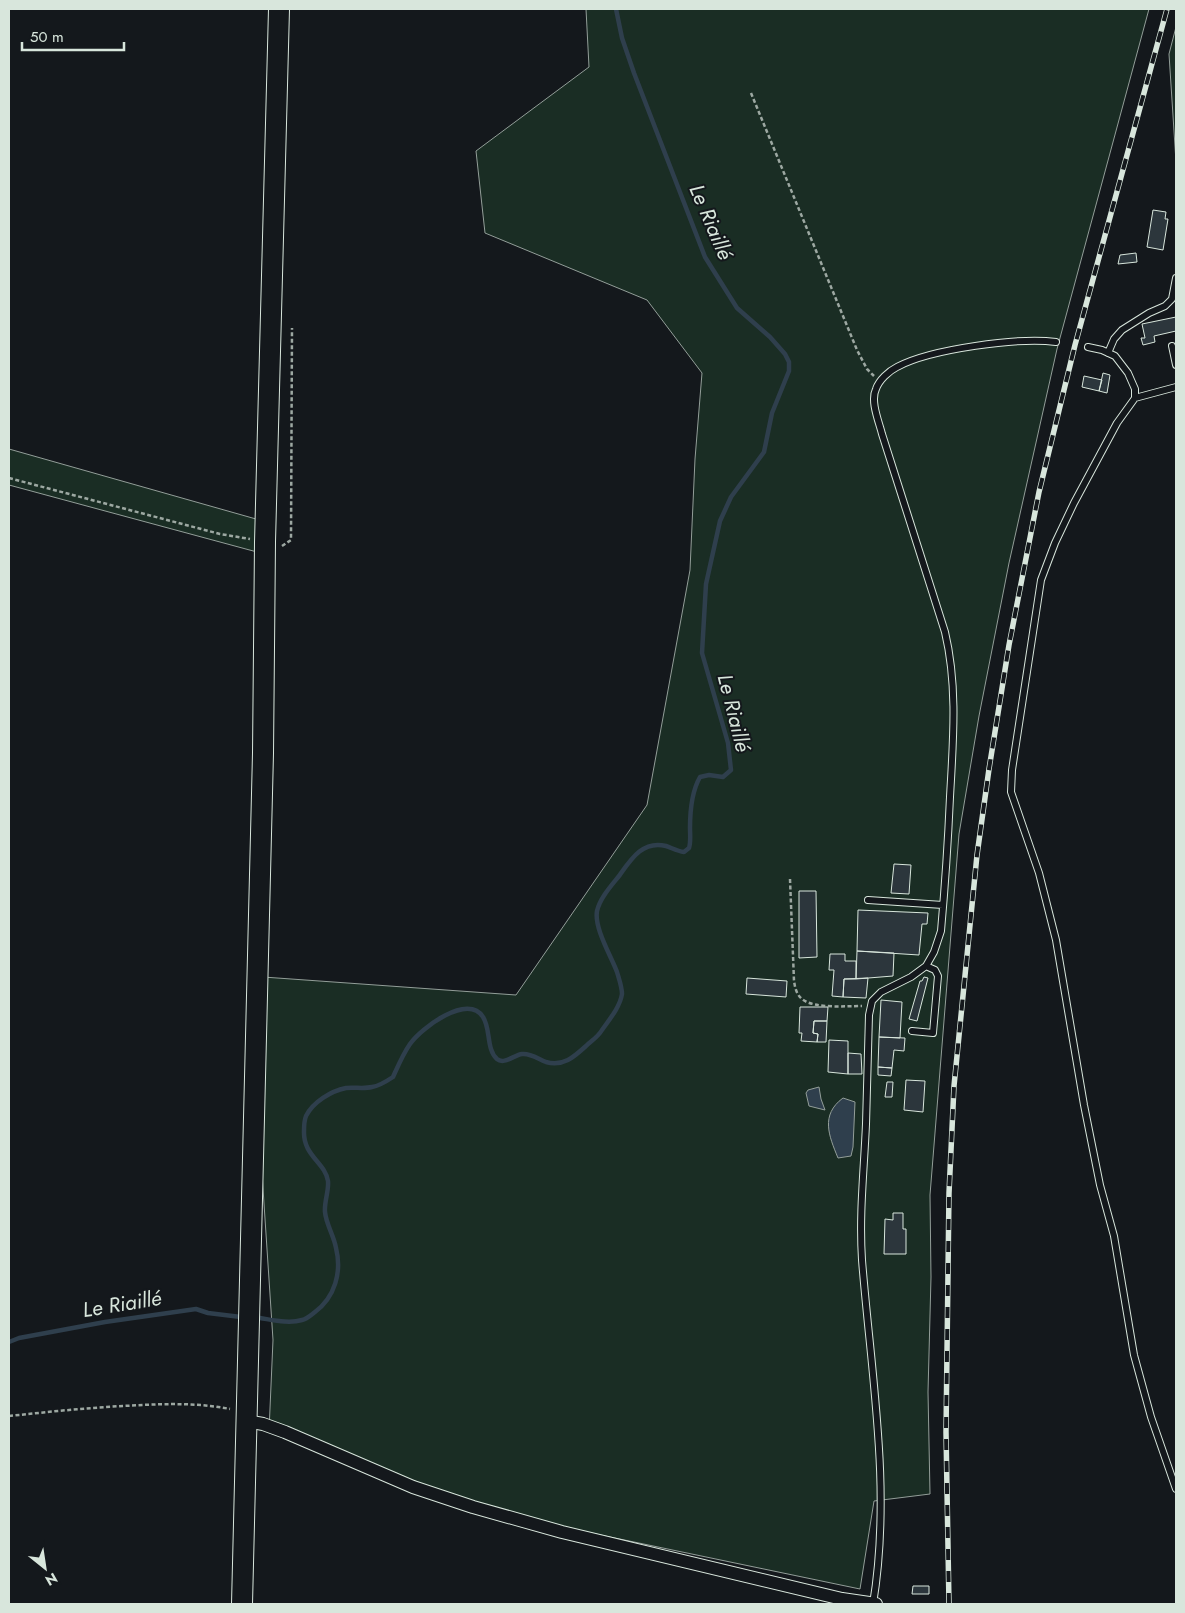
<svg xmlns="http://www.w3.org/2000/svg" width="1185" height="1613" font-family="Jost,sans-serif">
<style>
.green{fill:#1a2d24;stroke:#939e99}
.water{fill:#2f3f4d;stroke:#939e99}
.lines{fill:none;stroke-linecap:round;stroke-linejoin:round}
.stream{stroke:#2f3f4d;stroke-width:4.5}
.building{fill:#2c363c;stroke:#d8e6dc}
.lane-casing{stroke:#d8e6dc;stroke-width:8}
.street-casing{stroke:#d8e6dc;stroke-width:14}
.primary-casing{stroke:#d8e6dc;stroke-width:22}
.path{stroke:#9da8a2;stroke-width:2.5;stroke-dasharray:4 2.5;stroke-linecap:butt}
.lane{stroke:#14181c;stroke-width:6}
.street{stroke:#14181c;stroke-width:12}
.primary{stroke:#14181c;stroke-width:20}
.rail-casing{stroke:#d8e6dc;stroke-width:5.5}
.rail{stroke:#14181c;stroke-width:4;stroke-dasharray:11;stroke-linecap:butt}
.labels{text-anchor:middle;stroke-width:4;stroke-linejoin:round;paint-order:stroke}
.water-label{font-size:21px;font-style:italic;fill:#d8e6dc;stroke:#14181c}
</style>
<rect width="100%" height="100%" fill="#14181c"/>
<path class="green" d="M 586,9 L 1149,9 L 1057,349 L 1009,563 L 979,716 L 959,834 L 930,1195 L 931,1277 L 928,1392 L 930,1494 L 874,1501 L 860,1589 L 485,1511 L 269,1431 L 273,1340 L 249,976 L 516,995 L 647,805 L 690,570 L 695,459 L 702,373 L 647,300 L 485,233 L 476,151 L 589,67 Z
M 1176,27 L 1176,162 L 1169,54 Z
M 9,449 L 256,519 L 257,552 L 9,485 Z"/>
<path class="water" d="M 819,1087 L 821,1099 L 825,1110 L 809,1106 L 806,1093 L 808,1090 Z
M 843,1098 L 855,1102 L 853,1147 L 851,1156 L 838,1158 C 829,1136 820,1115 843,1098 Z"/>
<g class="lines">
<path class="stream" d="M 260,1318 C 273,1320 289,1324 302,1320 C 307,1319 311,1315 315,1312 C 335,1297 342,1272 336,1248 C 334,1236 326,1224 325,1212 C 324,1202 329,1191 328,1181 C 325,1162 303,1156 304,1131 C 304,1126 304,1121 306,1116 C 313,1102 331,1091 346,1088 C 354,1087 364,1089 372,1087 C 379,1086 387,1081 393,1077 C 398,1066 403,1054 410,1044 C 421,1028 468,993 483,1017 C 491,1029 486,1049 497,1059 C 504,1065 514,1055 522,1054 C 531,1053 538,1059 546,1062 C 563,1067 574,1057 586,1046 C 591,1041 598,1037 602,1030 C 609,1020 620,1007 622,994 C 622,987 619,979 617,972 C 611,956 594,928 597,911 C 600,898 611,886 619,876 C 631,859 643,840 666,846 C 672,848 677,851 684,852 L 689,848 C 691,842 690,835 690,828 C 690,812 692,791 700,777 L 709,775 L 723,777 L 731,770 L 728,743 L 702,653 L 706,584 L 720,521 L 731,497 L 764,452 L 772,413 L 789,371 L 789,362 L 785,354 L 770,337 L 737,308 L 705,257 L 634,73 L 622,38 L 616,9
M 9,1342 L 19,1338 L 105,1322 L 196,1309 L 208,1313 L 241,1317"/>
</g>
<path class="building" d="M 1153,210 L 1166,212 L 1165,219 L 1168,219 L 1163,250 L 1147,247 Z
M 1136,253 L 1137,262 L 1118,264 L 1120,255 Z
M 1176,317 L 1176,331 L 1154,336 L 1155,342 L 1143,345 L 1141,338 L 1145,338 L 1142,324 Z
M 1103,373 L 1110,375 L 1107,393 L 1099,391 Z
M 1084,376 L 1102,380 L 1099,391 L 1082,387 Z
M 894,864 L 911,865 L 909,894 L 891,893 Z
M 799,891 L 816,891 L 817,957 L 799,958 Z
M 858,910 L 928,913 L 927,924 L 922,924 L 919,955 L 857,951 Z
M 857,951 L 894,953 L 893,976 L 856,979 Z
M 830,954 L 845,954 L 845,961 L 856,961 L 856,979 L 844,979 L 843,997 L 832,996 L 834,970 L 829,970 Z
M 924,977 L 928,978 L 917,1021 L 909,1019 L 920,981 L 922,981 Z
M 747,978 L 787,981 L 786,997 L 746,994 Z
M 868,978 L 866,998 L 843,997 L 844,979 Z
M 881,1000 L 902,1002 L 900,1038 L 879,1037 Z
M 800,1007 L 828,1007 L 827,1021 L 814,1021 L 813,1033 L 818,1034 L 817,1042 L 801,1041 L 802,1033 L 799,1033 Z
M 814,1021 L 827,1021 L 826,1042 L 817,1042 L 818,1034 L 813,1033 Z
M 879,1037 L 905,1038 L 904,1051 L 894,1050 L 892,1068 L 878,1067 Z
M 829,1040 L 848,1041 L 848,1074 L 828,1072 Z
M 848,1053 L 861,1054 L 862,1074 L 848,1074 Z
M 878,1067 L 892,1068 L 891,1076 L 878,1075 Z
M 906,1080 L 925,1081 L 923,1112 L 904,1110 Z
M 887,1082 L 893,1082 L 892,1097 L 885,1097 Z
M 893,1213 L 903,1213 L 903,1229 L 906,1229 L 906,1254 L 884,1254 L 885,1219 L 893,1220 Z
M 913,1586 L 929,1586 L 929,1594 L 912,1594 Z"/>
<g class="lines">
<g class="lane-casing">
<path id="lane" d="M 1172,346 L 1176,365
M 1088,347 L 1102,350 L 1115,356 L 1128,373 L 1135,389 L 1135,398 L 1117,423 L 1074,503 L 1055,543 L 1041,580 L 1012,770 L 1011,792 L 1039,873 L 1056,940 L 1084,1105 L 1100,1185 L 1114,1236 L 1134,1355 L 1151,1417 L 1176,1489
M 1108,353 L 1114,339 L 1122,330 L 1149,313 L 1165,306 L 1172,299 L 1176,278
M 1135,398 L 1176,387
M 868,900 L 943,905
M 912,1031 L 933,1033 L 938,976 L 935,970 L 926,966
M 873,1604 C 892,1490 871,1374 862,1260 C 859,1214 864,1171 866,1124 C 867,1088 868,1051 869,1015 L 872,1001 L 881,992 L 911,977 L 926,966 L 934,952 L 941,931 C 945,886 948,842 950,797 C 953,742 958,687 945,632 L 882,434 C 879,422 870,401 876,389 C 879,380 889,371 897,367 C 930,349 1020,337 1056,342"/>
</g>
<g class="street-casing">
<path id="street" d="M 246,1421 L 263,1424 L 285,1432 L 413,1487 L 473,1507 L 562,1532 L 842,1599 L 876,1604"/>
</g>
<g class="primary-casing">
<path id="primary" d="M 242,1604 L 263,753 L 265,542 L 279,9"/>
</g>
<path class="path" d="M 751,93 L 857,350 L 867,369 L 874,376
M 9,478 L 220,534 L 250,539
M 282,546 L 291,540 L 292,328
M 790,879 L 794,981 C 795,987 796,994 802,999 C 814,1009 846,1006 862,1006
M 9,1416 C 47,1412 85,1408 123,1406 C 159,1404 195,1402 230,1409"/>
<use href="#lane" class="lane"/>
<use href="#street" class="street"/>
<use href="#primary" class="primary"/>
<g class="rail-casing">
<path id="rail" d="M 949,1604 L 946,1432 L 949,1193 L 954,1086 L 977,855 L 989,769 L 1009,645 L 1039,492 L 1075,345 L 1167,9"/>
</g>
<use href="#rail" class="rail"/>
</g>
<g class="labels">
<g class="water-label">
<text transform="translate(711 222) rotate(67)" y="7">Le Riaillé</text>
<text transform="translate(734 713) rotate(76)" y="7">Le Riaillé</text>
<text transform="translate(122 1304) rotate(-9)" y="7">Le Riaillé</text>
</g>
</g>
<rect width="1185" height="1613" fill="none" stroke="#d8e6dc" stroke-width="20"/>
<g transform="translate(45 1568) rotate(150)" stroke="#14181c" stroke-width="4" paint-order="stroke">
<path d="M0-4L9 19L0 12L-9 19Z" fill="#d8e6dc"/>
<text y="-8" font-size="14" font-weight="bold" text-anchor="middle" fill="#d8e6dc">N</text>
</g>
<path d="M22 42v8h102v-8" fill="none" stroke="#d8e6dc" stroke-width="2.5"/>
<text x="30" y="42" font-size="15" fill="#d8e6dc" stroke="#14181c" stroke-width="4" paint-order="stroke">50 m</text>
</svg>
